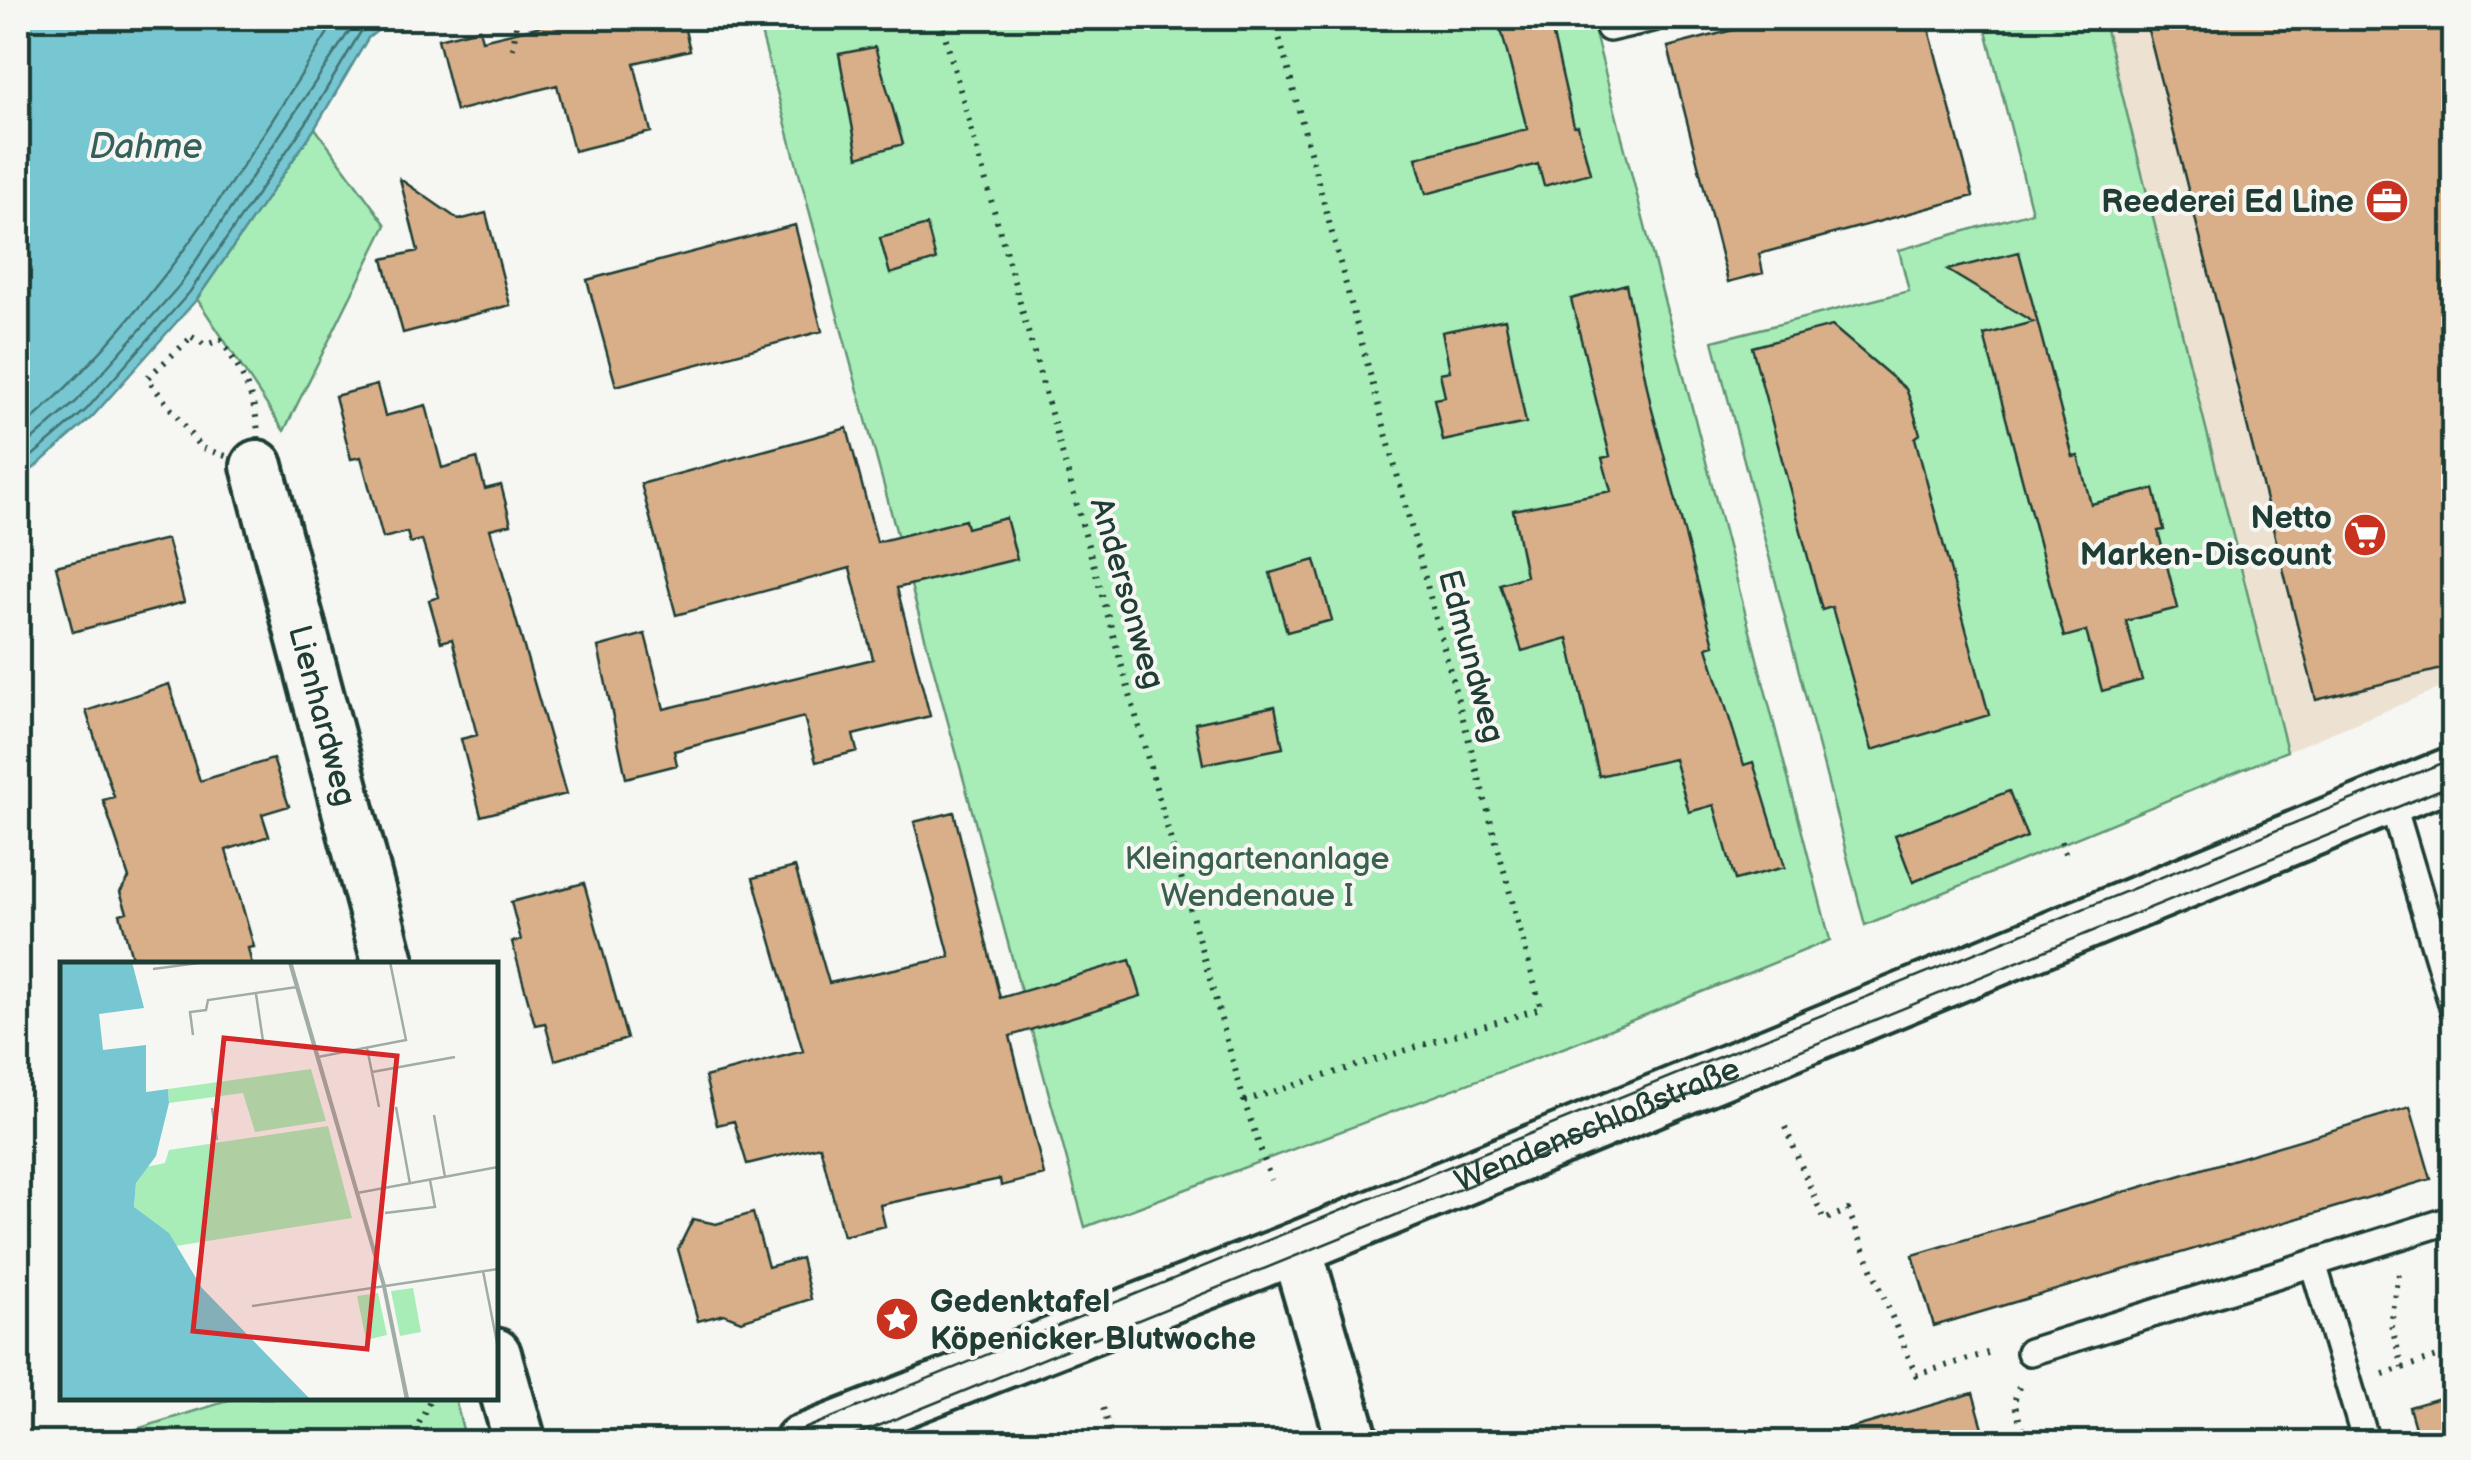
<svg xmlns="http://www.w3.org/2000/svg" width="2471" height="1460" font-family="'Balsamiq Sans',sans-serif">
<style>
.built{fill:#ede1d2}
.green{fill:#a8edb8;stroke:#649576;stroke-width:2.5}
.water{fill:#77c7d2;stroke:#549093;stroke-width:2.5}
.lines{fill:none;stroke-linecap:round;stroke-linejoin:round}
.shore{stroke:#427473;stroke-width:2.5}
.building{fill:#d8af89;stroke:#1f3d34;stroke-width:2.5}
.lane-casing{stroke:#1f3d34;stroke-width:32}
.street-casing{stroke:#1f3d34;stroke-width:58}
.path{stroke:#1f3d34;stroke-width:6;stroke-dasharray:2.5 8;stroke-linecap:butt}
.lane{stroke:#f6f6f2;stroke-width:25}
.street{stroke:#f6f6f2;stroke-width:50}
.tram{stroke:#1f3d34;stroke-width:2.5}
.labels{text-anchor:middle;stroke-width:8;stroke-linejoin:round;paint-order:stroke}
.poi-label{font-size:32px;font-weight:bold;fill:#1f3d34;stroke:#f6f6f2;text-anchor:end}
.street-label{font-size:32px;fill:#1f3d34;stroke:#f6f6f2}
.park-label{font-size:32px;fill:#3a604e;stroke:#f6f6f2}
.water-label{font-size:35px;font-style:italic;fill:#35605c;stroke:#f6f6f2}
.inset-road{fill:none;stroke:#a0aca6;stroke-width:2.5}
.view{fill:#d62828;fill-opacity:0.15;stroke:#d62828;stroke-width:5}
.inset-edge{fill:none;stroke:#1f3d34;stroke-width:5}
</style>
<rect width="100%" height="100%" fill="#f6f6f2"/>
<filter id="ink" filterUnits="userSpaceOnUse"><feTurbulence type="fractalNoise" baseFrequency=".01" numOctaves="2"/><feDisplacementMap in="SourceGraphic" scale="20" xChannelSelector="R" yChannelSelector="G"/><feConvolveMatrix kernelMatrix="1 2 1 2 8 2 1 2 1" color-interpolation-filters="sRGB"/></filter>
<g filter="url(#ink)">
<path class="built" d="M 2103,18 L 2453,18 L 2453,683 L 2287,751 Z"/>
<path class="green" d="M 757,18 L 1591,18 L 1830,940 L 1571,1045 L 1085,1227 Z
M 1983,18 L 2103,18 L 2287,751 L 1865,925 L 1713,341 L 1909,291 L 1899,250 L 2032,212 Z
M 315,128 L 386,225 L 284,431 L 197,299 Z
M 237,1398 L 455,1398 L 466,1442 L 95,1442 Z"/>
<path class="water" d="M 18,18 L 394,18 L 368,38 L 315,128 L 197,299 L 92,417 L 18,482 Z"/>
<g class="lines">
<path class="shore" d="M 18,432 C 153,316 243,167 337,18
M 18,452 L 77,401 L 179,286 L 358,18
M 18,468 L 86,410 L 189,293 L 306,123 L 360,33 L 378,18"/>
</g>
<path class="building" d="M 574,18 L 682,18 L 690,50 L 634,63 L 651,132 L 574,151 L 557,85 L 456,111 L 438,39 L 479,29 L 482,40 Z
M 1498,18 L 1549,18 L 1574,126 L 1578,126 L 1590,173 L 1544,186 L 1538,164 L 1426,194 L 1416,158 L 1527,129 Z
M 1779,18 L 1926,18 L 1973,196 L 1759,254 L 1763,273 L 1728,282 L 1668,47 Z
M 2145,18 L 2454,18 L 2454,666 L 2316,700 Z
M 875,47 L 903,144 L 858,157 L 839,54 Z
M 400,179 L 459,220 L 486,213 L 510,305 L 403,333 L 383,259 L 418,251 Z
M 795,225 L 822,331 L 616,386 L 587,280 Z
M 927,225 L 936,260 L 890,274 L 880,238 Z
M 2019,252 L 2073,457 L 2078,456 L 2091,504 L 2154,489 L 2164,530 L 2158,531 L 2178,608 L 2126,621 L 2142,680 L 2102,691 L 2086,631 L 2064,637 L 1984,335 L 2033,322 L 1947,270 Z
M 1626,284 L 1651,406 L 1714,645 L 1707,647 L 1744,765 L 1753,762 L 1785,867 L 1735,880 L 1714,805 L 1689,812 L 1674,759 L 1599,776 L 1568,638 L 1522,651 L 1500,584 L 1526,576 L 1513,510 L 1611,491 L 1602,458 L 1610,456 L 1571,299 Z
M 1505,319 L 1526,423 L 1443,441 L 1434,399 L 1445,397 L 1440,373 L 1450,371 L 1442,332 Z
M 1832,326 L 1906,389 L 1911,402 L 1920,434 L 1915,438 L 1989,715 L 1872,750 L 1832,607 L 1822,610 L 1752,347 Z
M 377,385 L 385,416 L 426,405 L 442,468 L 477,458 L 485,489 L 501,485 L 511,524 L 490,529 L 566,794 L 481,816 L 461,739 L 477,735 L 452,639 L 441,642 L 429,600 L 439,597 L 422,540 L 410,543 L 407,532 L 383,538 L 361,457 L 351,459 L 335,396 Z
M 847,428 L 877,542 L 965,520 L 967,528 L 1006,518 L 1017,559 L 897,588 L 930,716 L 853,735 L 857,751 L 816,762 L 804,717 L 674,751 L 677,765 L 626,778 L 598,647 L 645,634 L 664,709 L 873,659 L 850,568 L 676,615 L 641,484 Z
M 167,539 L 184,602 L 73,632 L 56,566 Z
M 1315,560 L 1332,620 L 1287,632 L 1270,573 Z
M 169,684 L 200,781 L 273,759 L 289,806 L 262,814 L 269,836 L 226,850 L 254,947 L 248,948 L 252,965 L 134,965 L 120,914 L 127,912 L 120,892 L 129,878 L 103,800 L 114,797 L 86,711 Z
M 1275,706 L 1283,748 L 1203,764 L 1195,723 Z
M 2009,791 L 2027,837 L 1913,882 L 1895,835 Z
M 954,812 L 1000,998 L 1130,960 L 1141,996 L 1010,1036 L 1044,1175 L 1001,1186 L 1000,1179 L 880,1205 L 885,1226 L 843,1236 L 820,1146 L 747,1164 L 734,1121 L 717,1125 L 705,1077 L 803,1051 L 753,878 L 795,867 L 829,983 L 950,957 L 914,822 Z
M 584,883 L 627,1039 L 555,1060 L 545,1023 L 535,1025 L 512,942 L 521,940 L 511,902 Z
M 2410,1107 L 2431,1179 L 1934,1326 L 1913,1255 Z
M 753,1213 L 768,1267 L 801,1258 L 811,1299 L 741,1321 L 724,1314 L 698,1321 L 678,1249 L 693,1219 L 716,1224 Z
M 1973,1393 L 1987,1442 L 1841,1442 L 1839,1432 Z
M 2454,1394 L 2454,1442 L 2419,1442 L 2409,1407 Z"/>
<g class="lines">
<g class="lane-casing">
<path id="lane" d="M 1609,28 L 1653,18
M 2391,799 L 2454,1010
M 2313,1263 L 2366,1442
M 2030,1352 L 2454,1219"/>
</g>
<g class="street-casing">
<g id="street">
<path id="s1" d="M 257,466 L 389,965"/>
<path d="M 1296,1248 L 1353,1442"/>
<path d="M 495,1354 L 520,1442"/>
<path id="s2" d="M 800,1442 L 1296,1248 L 2454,772"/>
</g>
</g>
<path class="path" d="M 940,18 L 1244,1101 L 1271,1180
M 513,49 L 517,18
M 192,337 L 205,345 L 221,340 C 249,381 263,416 257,466 L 201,448 L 147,378 Z
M 2061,841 L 2066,856
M 1244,1101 L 1541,1008 L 1274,18
M 1785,1127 L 1824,1220 L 1848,1210 L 1916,1375 L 1994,1351
M 2399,1274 L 2391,1325 L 2403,1368
M 2383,1374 L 2454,1352
M 2019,1387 L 2014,1402 L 2026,1442
M 1103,1408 L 1113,1442
M 410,1442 L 431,1398"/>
<use href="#lane" class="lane"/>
<use href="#street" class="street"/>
<path class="tram" d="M 772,1442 L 2454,758
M 839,1442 L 2454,784"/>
</g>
</g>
<defs>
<g id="office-disc" transform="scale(2.25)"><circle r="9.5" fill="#c8321e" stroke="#f6f6f2"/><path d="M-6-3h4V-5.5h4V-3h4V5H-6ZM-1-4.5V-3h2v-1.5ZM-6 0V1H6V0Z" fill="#fff"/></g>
<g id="supermarket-disc" transform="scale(2.25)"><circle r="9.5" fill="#c8321e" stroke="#f6f6f2"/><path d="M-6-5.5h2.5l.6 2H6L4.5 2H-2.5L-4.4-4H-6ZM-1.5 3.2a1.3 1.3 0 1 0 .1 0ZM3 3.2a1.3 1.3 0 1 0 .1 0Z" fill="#fff"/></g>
<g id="sight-disc" transform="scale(2.25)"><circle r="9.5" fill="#c8321e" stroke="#f6f6f2"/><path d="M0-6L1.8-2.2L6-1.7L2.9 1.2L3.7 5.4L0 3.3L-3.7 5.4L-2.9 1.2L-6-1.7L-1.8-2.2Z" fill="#fff"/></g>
</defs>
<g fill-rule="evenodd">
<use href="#office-disc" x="2387" y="201"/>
<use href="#supermarket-disc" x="2365" y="535"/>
<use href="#sight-disc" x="897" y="1319"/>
</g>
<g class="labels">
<g class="poi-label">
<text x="2354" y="212">Reederei Ed Line</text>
<text x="2332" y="528">Netto<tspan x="2332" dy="37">Marken-Discount</tspan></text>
<text x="930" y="1312" text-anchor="start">Gedenktafel<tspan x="930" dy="37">Köpenicker Blutwoche</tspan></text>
</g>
<g class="street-label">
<text transform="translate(1128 593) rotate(74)" y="11">Andersonweg</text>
<text transform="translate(1472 656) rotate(75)" y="11">Edmundweg</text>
<text dy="11" stroke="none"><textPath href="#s1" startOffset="258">Lienhardweg</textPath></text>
<text dy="11" stroke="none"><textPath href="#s2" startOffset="858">Wendenschloßstraße</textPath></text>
</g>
<g class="park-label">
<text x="1257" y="869">Kleingartenanlage<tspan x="1257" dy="37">Wendenaue I</tspan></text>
</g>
<g class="water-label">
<text x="146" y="158">Dahme</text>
</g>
</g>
<g transform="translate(60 962)">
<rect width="438" height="438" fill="#f6f6f2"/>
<path d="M 251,107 L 266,159 L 195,170 L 183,131 L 109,141 L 108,127 ZM 268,164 L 292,256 L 116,284 L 74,246 L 76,221 L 86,205 L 105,201 L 109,188 ZM 353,326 L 361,370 L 340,374 L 331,329 ZM 318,331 L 327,373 L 306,378 L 297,334 Z" fill="#a8edb8"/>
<path d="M 0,0 L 72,0 L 84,46 L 39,52 L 43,88 L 86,83 L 86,130 L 108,127 L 109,141 L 96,194 L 76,221 L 74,245 L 109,271 L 142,326 L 250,437 L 0,437 Z" fill="#77c7d2"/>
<path class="inset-road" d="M 229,0 L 323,323 L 346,437M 231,0 L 324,321 L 348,437M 93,7 L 146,0M 196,32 L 203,79M 133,73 L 130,50 L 146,48 L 148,38 L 237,25M 307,86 L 319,145M 258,95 L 346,78 L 330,0M 312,110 L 395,95M 336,145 L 350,222M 152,146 L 157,178M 374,153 L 385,215M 297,231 L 438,205M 325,251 L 375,245 L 370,218M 423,309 L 438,386M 192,344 L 438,307"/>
<path class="view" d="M 164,76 L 337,94 L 307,387 L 133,369 Z"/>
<rect width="438" height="438" class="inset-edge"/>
</g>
<rect width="2471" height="1460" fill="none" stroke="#f6f6f2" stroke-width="60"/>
<rect x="30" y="30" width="2411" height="1400" fill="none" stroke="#1f3d34" stroke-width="4" filter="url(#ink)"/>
</svg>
